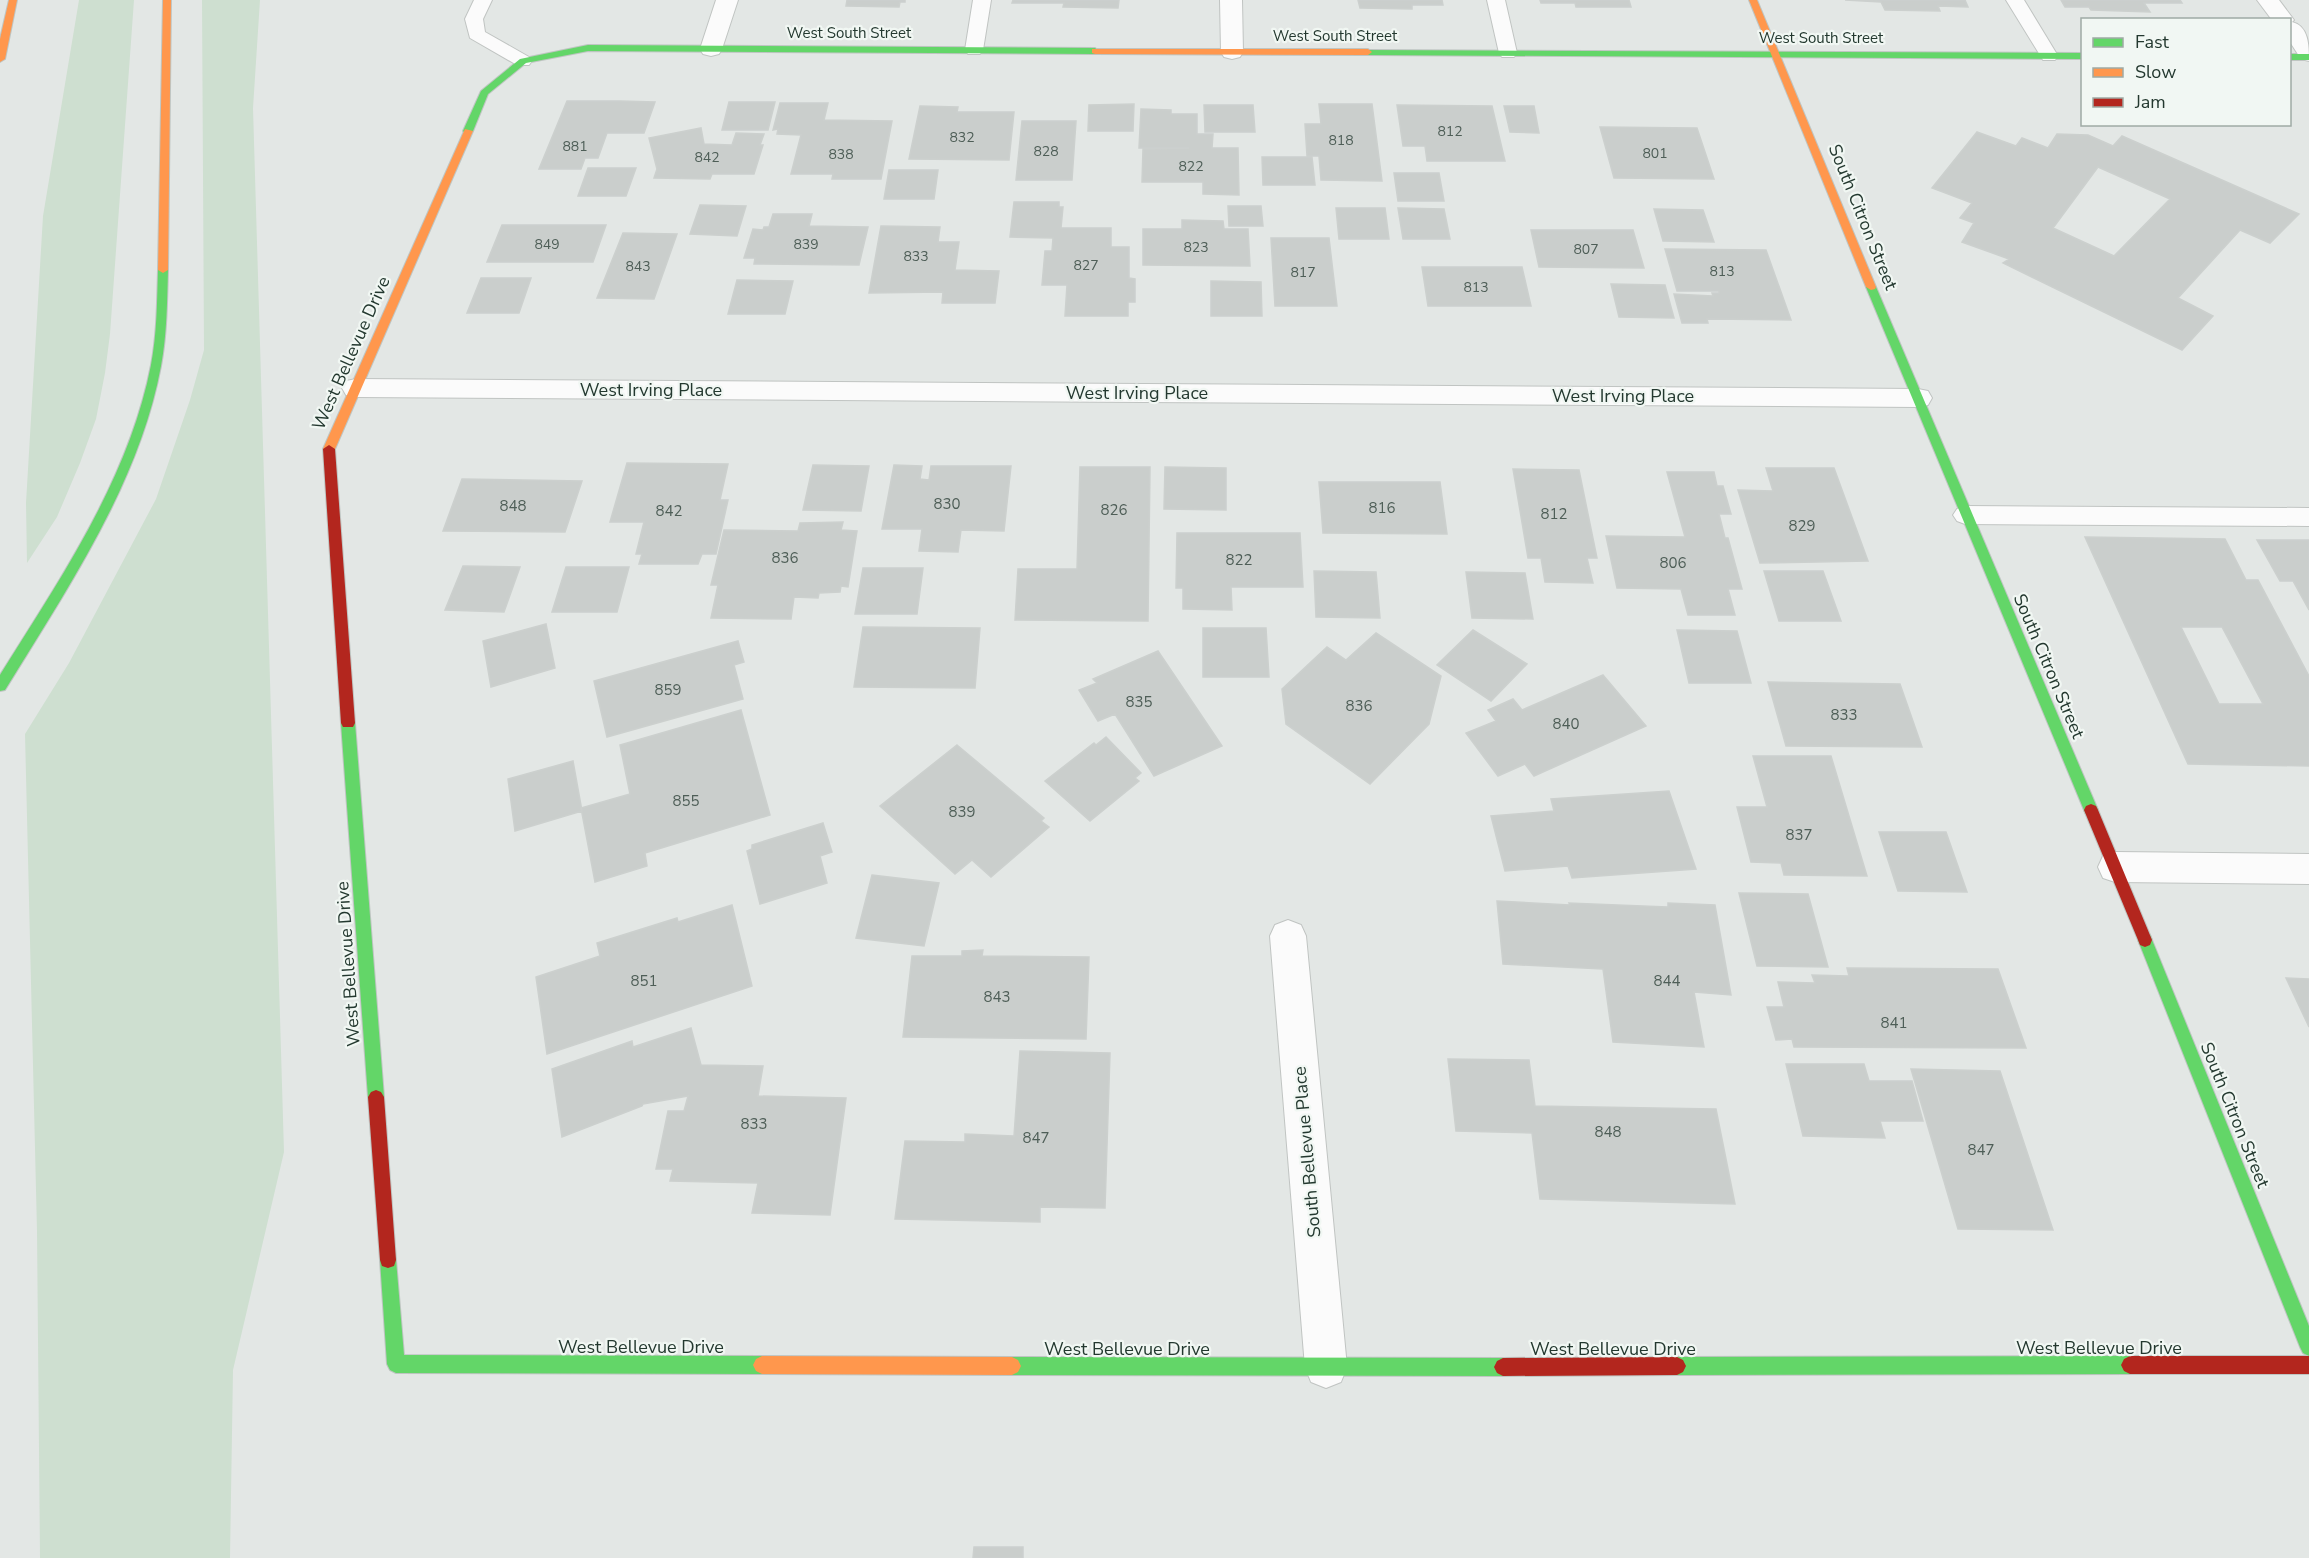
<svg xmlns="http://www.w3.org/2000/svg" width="2309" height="1558" font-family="'Nunito Sans',sans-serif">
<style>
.green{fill:#cedfd0}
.building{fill:#cacecc;stroke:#ccd0ce;stroke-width:1.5;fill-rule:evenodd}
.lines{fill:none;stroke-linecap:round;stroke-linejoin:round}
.lane-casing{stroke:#c0c4c2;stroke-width:2}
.street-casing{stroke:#c0c4c2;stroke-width:2}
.fast-casing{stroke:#bfc5c2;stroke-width:2}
.slow-casing{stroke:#bfc5c2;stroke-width:2}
.jam-casing{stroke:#bfc5c2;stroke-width:2}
.lane{fill:#fbfbfb;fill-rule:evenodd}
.street{fill:#fbfbfb;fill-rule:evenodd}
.fast{fill:#63d668;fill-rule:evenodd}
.slow{fill:#ff974d;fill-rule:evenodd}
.jam{fill:#b3261e;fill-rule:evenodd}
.labels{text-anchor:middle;stroke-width:4.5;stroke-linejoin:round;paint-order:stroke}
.far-number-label{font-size:14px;fill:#4e5e57}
.far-street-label{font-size:15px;fill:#23382f;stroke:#f1f7f3}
.number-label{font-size:15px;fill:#4e5e57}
.street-label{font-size:18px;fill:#23382f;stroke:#f1f7f3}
</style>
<rect width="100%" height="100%" fill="#e3e7e5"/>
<path class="green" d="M 79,0 L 134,0 L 110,334 L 105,373 L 96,419 L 80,463 L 57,517 L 27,563 L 26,503 L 43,216 Z
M 202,0 L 260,0 L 253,108 L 284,1152 L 233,1370 L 230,1558 L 40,1558 L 37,1231 L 25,734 L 69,663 L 156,499 L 190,400 L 204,350 Z"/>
<path class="building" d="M 847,0 L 905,0 L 905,2 L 900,2 L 899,7 L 846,6 Z
M 1013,0 L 1119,0 L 1118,8 L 1063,7 L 1064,3 L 1012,3 Z
M 1358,0 L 1442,0 L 1443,5 L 1412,5 L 1412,9 L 1360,8 Z
M 1540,0 L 1629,0 L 1631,7 L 1576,7 L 1575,3 L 1541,3 Z
M 1845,0 L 1965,0 L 1968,7 L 1938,6 L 1940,11 L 1885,10 L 1881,2 Z
M 2061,0 L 2180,0 L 2182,3 L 2144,3 L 2150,12 L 2091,10 L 2089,7 L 2065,7 Z
M 567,101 L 620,101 L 655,102 L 644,133 L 607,133 L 598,158 L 585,158 L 581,169 L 539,169 Z
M 729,102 L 775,102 L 768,130 L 722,130 Z
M 780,103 L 828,103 L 824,120 L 892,121 L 881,179 L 832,179 L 833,174 L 791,174 L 801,135 L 777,134 L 778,129 L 773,130 Z
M 1134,104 L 1133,131 L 1088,131 L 1089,105 Z
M 1319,104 L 1372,104 L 1382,181 L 1321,180 L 1319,156 L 1307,156 L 1305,124 L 1321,124 Z
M 1204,105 L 1253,105 L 1255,132 L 1205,132 Z
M 1397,105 L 1492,106 L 1505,161 L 1427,161 L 1425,146 L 1403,146 Z
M 920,106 L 958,107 L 957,112 L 1014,112 L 1009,160 L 909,159 Z
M 1504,106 L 1534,106 L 1539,133 L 1510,132 Z
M 1141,109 L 1171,110 L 1171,114 L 1197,114 L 1197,134 L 1213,134 L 1212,148 L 1238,148 L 1239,195 L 1203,194 L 1203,182 L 1142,182 L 1143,149 L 1189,148 L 1139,148 Z
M 1022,121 L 1076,121 L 1072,180 L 1016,180 Z
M 1600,127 L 1697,128 L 1714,179 L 1614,178 Z
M 701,128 L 704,144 L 732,145 L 736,133 L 764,134 L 760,145 L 763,145 L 754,174 L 712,174 L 710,179 L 654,178 L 657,169 L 649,138 Z
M 1977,132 L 2016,146 L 2022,138 L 2048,148 L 2057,134 L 2088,135 L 2113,146 L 2122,136 L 2299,214 L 2270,243 L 2240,230 L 2178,298 L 2213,316 L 2182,350 L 2003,263 L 2009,259 L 1962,242 L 1974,223 L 1960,218 L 1972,203 L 1932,188 ZM 2098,167 L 2170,199 L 2114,256 L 2053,228 Z
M 1262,157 L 1312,157 L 1315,185 L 1263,185 Z
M 588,168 L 636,168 L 626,196 L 578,196 Z
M 889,170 L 938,170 L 934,199 L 884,199 Z
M 1394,173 L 1439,173 L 1444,201 L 1398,201 Z
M 1014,202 L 1059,202 L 1059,207 L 1063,207 L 1061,228 L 1111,228 L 1111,247 L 1129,247 L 1129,278 L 1135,279 L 1135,302 L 1128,302 L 1128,316 L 1065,316 L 1067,285 L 1042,285 L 1045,251 L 1052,251 L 1053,238 L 1010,237 Z
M 700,205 L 746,206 L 737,236 L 690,234 Z
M 1228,206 L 1261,206 L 1263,226 L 1229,226 Z
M 1336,208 L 1385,208 L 1389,239 L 1339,239 Z
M 1398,208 L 1444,209 L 1450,239 L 1403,239 Z
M 1654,209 L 1703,210 L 1714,242 L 1663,241 Z
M 773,214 L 812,214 L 809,226 L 868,227 L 859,265 L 754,264 L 755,258 L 744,258 L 753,229 L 763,230 L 764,227 L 769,227 Z
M 1182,220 L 1223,221 L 1224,229 L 1248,229 L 1250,266 L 1143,265 L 1143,229 L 1182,229 Z
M 502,225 L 606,225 L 593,262 L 487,262 Z
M 881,226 L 940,227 L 938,242 L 959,242 L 955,270 L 999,271 L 995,303 L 942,303 L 943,292 L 869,293 Z
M 1531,230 L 1633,230 L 1644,268 L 1539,267 Z
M 623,233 L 677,234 L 654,299 L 597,298 Z
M 1271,238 L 1329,238 L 1337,306 L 1275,306 Z
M 1665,249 L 1766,250 L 1791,320 L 1707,319 L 1708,323 L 1682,323 L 1674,294 L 1713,296 L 1712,293 L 1719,293 L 1719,291 L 1677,291 Z
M 1422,267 L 1522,267 L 1531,306 L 1428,306 Z
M 481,278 L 531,278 L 519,313 L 467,313 Z
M 737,280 L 793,281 L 785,314 L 728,314 Z
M 1211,281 L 1261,282 L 1262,316 L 1211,316 Z
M 1611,284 L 1665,285 L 1674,318 L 1619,317 Z
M 627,463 L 728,464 L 720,500 L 728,500 L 716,554 L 702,554 L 698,564 L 639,564 L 642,554 L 636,554 L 644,522 L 610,522 Z
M 813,465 L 869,466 L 861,511 L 803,510 Z
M 894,465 L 922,466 L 920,479 L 929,480 L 931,466 L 1011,466 L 1004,531 L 961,530 L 958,552 L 919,551 L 922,529 L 882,529 Z
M 1080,467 L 1150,467 L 1148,621 L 1015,620 L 1018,569 L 1077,569 Z
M 1165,467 L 1226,468 L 1226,510 L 1164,509 Z
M 1766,468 L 1834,468 L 1868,561 L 1760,563 L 1738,490 L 1773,491 Z
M 1513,469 L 1579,470 L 1597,558 L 1587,558 L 1593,583 L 1545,582 L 1541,558 L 1528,558 Z
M 1667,472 L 1714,472 L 1717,486 L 1723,486 L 1731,514 L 1719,514 L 1725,538 L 1728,538 L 1742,589 L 1728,589 L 1735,615 L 1688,615 L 1681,589 L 1617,588 L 1606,536 L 1685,537 Z
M 462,479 L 582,481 L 565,532 L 443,531 Z
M 1319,482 L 1440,482 L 1447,534 L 1323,533 Z
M 843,522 L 841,530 L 857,531 L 848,587 L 841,586 L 840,592 L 819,593 L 818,598 L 794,597 L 791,619 L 711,618 L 718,585 L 711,585 L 724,530 L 798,531 L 800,523 Z
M 1177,533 L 1300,533 L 1303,587 L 1231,587 L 1232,610 L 1183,609 L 1183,588 L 1176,588 Z
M 2085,537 L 2225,539 L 2246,580 L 2258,580 L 2309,676 L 2309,766 L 2188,764 ZM 2181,627 L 2222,627 L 2263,704 L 2219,704 Z
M 2257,540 L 2309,540 L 2309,610 L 2293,581 L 2280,581 Z
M 463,566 L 520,567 L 504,612 L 445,610 Z
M 566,567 L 629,567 L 617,612 L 552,612 Z
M 863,568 L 923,568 L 917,614 L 855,614 Z
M 1314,571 L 1376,572 L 1380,618 L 1316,617 Z
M 1764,571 L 1823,571 L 1841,621 L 1779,621 Z
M 1466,572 L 1525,573 L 1533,619 L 1472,618 Z
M 546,624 L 555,668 L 491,687 L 483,641 Z
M 863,627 L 980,628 L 975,688 L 854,687 Z
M 1203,628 L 1266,628 L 1269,677 L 1203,677 Z
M 1473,630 L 1527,664 L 1491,701 L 1437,665 Z
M 1677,630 L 1737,631 L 1751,683 L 1689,683 Z
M 1376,633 L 1441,676 L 1429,724 L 1370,784 L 1286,724 L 1282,689 L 1327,647 L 1346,660 Z
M 738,641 L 744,662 L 734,665 L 743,699 L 607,737 L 594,681 Z
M 1158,651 L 1222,746 L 1154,776 L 1115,714 L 1098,721 L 1079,690 L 1097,683 L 1093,679 Z
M 1603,675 L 1646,726 L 1534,776 L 1525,764 L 1498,776 L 1466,733 L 1496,721 L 1488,710 L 1513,699 L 1522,710 Z
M 1768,682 L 1900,684 L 1922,747 L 1786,746 Z
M 741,710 L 770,815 L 645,853 L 647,866 L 595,882 L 581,808 L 630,794 L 620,745 Z
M 1106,737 L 1141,773 L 1135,778 L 1139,781 L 1090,821 L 1045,781 L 1094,743 L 1096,745 Z
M 957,745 L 1044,818 L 1041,821 L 1049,827 L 991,877 L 972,860 L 955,874 L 880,806 Z
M 1753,756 L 1831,756 L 1867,876 L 1784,875 L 1781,863 L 1751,862 L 1737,807 L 1767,807 Z
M 573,761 L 582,811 L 515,831 L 508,779 Z
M 1669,791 L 1696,869 L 1572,878 L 1568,866 L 1505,871 L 1491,816 L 1554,811 L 1551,799 Z
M 823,823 L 832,852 L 820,856 L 827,883 L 760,904 L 747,851 L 752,849 L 752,845 Z
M 1879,832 L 1946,832 L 1967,892 L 1898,891 Z
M 872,875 L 939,883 L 924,946 L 856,938 Z
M 1739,893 L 1808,894 L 1828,967 L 1757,966 Z
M 1497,901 L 1570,905 L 1569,903 L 1668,907 L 1668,903 L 1715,905 L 1731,995 L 1694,992 L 1704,1047 L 1613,1042 L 1603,969 L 1503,964 Z
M 732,905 L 752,986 L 547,1054 L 536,977 L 600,956 L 597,943 L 677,918 L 678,922 Z
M 983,950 L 982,956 L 1089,957 L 1086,1039 L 903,1037 L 912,956 L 962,956 L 962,951 Z
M 1847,968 L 1998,969 L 2026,1048 L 1794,1047 L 1792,1039 L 1776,1040 L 1767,1007 L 1784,1007 L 1778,982 L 1815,983 L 1812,975 L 1849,976 Z
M 2286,978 L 2309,979 L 2309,1027 Z
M 691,1028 L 701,1065 L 763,1066 L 758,1096 L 846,1098 L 830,1215 L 752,1213 L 758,1183 L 670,1181 L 673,1169 L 656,1169 L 668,1111 L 684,1111 L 688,1096 L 643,1104 L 642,1106 L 562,1137 L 552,1069 L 632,1041 L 633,1047 Z
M 1020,1051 L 1110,1053 L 1105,1208 L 1040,1207 L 1040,1222 L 895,1219 L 905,1141 L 965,1142 L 965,1134 L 1014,1136 Z
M 1448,1059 L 1529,1060 L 1535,1106 L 1716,1109 L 1735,1204 L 1540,1199 L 1532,1133 L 1456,1131 Z
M 1786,1064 L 1864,1064 L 1869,1081 L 1912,1081 L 1923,1121 L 1880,1121 L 1885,1138 L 1803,1136 Z
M 1911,1069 L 2000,1071 L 2053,1230 L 1958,1229 Z
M 974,1547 L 1023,1547 L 1023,1558 L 973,1558 Z"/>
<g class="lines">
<g class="lane-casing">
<path id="lane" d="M 474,0 L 492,0 L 483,19 L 485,32 L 529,57 L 532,61 L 529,65 L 517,65 L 470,38 L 465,19 Z
M 973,0 L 991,0 L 983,50 L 980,54 L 968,54 L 965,50 Z
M 1487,0 L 1505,0 L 1517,53 L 1514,57 L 1502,57 L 1499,53 Z
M 2006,0 L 2024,0 L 2058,56 L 2055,60 L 2043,60 Z
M 1965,506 L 2309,508 L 2309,526 L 1965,524 L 1957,521 L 1953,515 L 1957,509 Z"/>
</g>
<g class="street-casing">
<path id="street" d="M 716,0 L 738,0 L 722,49 L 719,54 L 711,56 L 703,54 L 700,49 Z
M 1220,0 L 1242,0 L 1243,52 L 1240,57 L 1232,59 L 1224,57 L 1221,52 Z
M 2257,0 L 2279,0 L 2294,20 L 2292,22 C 2309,26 2309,46 2309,61 L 2301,59 L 2290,42 L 2290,20 L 2272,20 Z
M 356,379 L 1918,389 L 1928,391 L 1932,398 L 1928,405 L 1918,407 L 356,397 L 346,395 L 342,388 L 346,381 Z
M 2115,852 L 2309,854 L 2309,884 L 2115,882 L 2103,878 L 2098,867 L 2103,856 Z
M 1288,920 L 1301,925 L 1306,936 L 1347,1367 L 1341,1382 L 1326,1388 L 1311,1382 L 1305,1367 L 1270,936 L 1275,925 Z"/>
</g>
<g class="fast-casing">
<path id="fast" d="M 588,45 L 1095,48 L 1099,51 L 1095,54 L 588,51 L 526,63 L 488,94 L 473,131 L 465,133 L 463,131 L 481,91 L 520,59 Z
M 1365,50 L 2082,53 L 2082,59 L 1368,55 L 1364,52 Z
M 2290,54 L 2309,54 L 2309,60 L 2290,60 Z
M 163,267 L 168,270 C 167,302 167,334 161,366 C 139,484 67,589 5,690 L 0,691 L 0,675 C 60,579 129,479 151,365 C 157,334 157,302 158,270 Z
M 1871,284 L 1876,287 L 2098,810 L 2096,814 L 2091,816 L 2086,814 L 2084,810 L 1866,287 Z
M 348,718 L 353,719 L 355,723 L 384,1097 L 381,1102 L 376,1104 L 371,1102 L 368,1097 L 341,723 L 343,719 Z
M 2145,933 L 2150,935 L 2152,940 L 2309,1326 L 2309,1356 L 2303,1353 L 2300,1347 L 2138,940 L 2140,935 Z
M 388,1252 L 394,1254 L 396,1260 L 404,1355 L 762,1356 L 768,1359 L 771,1365 L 768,1371 L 762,1374 L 396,1373 L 390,1370 L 387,1364 L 380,1260 L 382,1254 Z
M 2130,1356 L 2136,1359 L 2139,1365 L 2136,1371 L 2130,1374 L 1677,1375 L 1671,1372 L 1668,1366 L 1671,1360 L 1677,1357 Z
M 1012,1357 L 1503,1358 L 1509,1361 L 1512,1367 L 1509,1373 L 1503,1376 L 1012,1375 L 1006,1372 L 1003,1366 L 1006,1360 Z"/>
</g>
<g class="slow-casing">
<path id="slow" d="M 9,0 L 17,0 L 5,59 L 0,62 L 0,39 Z
M 163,0 L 171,0 L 168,270 L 163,273 L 158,270 Z
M 1749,0 L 1757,0 L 1876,287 L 1875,289 L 1871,290 L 1866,287 Z
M 1092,49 L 1368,49 L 1372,52 L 1368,55 L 1095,54 L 1092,53 Z
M 465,129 L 473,131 L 335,449 L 333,452 L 325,452 L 323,449 Z
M 762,1356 L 1012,1357 L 1018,1360 L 1021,1366 L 1018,1372 L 1012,1375 L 762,1374 L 756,1371 L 753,1365 L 756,1359 Z"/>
</g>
<g class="jam-casing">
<path id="jam" d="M 329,445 L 335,449 L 355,723 L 353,727 L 343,727 L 341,723 L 323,449 Z
M 2091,804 L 2096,806 L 2098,810 L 2152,940 L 2150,945 L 2145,947 L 2140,945 L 2138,940 L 2084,810 L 2086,806 Z
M 376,1090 L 381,1092 L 384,1097 L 396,1260 L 394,1266 L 388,1268 L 382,1266 L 380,1260 L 368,1097 L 371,1092 Z
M 2130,1356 L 2309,1356 L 2309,1374 L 2130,1374 L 2124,1371 L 2121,1365 L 2124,1359 Z
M 1677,1357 L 1683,1360 L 1686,1366 L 1683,1372 L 1677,1375 L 1503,1376 L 1497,1373 L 1494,1367 L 1497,1361 L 1503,1358 Z"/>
</g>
<use href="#lane" class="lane"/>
<use href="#street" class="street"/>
<use href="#fast" class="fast"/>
<use href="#slow" class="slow"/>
<use href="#jam" class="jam"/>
</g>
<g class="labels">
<g class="far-number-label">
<text x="1450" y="136">812</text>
<text x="962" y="142">832</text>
<text x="1341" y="145">818</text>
<text x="575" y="151">881</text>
<text x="1046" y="156">828</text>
<text x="1655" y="158">801</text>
<text x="841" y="159">838</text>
<text x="707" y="162">842</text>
<text x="1191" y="171">822</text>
<text x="547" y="249">849</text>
<text x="806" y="249">839</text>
<text x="1196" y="252">823</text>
<text x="1586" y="254">807</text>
<text x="916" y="261">833</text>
<text x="1086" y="270">827</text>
<text x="638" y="271">843</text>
<text x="1722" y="276">813</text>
<text x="1303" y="277">817</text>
<text x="1476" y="292">813</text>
</g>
<g class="far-street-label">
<text x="849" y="38">West South Street</text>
<text x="1335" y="41">West South Street</text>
<text x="1821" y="43">West South Street</text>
</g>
<g class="number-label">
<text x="947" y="509">830</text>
<text x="513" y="511">848</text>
<text x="1382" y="513">816</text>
<text x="1114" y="515">826</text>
<text x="669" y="516">842</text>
<text x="1554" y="519">812</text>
<text x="1802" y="531">829</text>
<text x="785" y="563">836</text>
<text x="1239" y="565">822</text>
<text x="1673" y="568">806</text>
<text x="668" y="695">859</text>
<text x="1139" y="707">835</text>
<text x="1359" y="711">836</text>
<text x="1844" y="720">833</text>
<text x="1566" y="729">840</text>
<text x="686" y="806">855</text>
<text x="962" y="817">839</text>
<text x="1799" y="840">837</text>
<text x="644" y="986">851</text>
<text x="1667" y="986">844</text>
<text x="997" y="1002">843</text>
<text x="1894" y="1028">841</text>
<text x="754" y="1129">833</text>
<text x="1608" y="1137">848</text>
<text x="1036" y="1143">847</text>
<text x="1981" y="1155">847</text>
</g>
<g class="street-label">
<text transform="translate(1863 217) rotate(68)" y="6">South Citron Street</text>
<text transform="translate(351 353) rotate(-66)" y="6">West Bellevue Drive</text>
<text x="651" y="396">West Irving Place</text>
<text x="1137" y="399">West Irving Place</text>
<text x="1623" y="402">West Irving Place</text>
<text transform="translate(2049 666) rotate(67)" y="6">South Citron Street</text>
<text transform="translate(348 964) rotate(-94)" y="6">West Bellevue Drive</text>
<text transform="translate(2235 1115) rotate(68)" y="6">South Citron Street</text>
<text transform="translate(1307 1152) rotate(-95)" y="6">South Bellevue Place</text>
<text x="641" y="1353">West Bellevue Drive</text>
<text x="2099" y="1354">West Bellevue Drive</text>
<text x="1127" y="1355">West Bellevue Drive</text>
<text x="1613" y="1355">West Bellevue Drive</text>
</g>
</g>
<rect x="2081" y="18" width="210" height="108" fill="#f1f7f3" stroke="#9faba5" stroke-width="1.5"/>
<rect x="2093" y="38" width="30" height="9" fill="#63d668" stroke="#9faba5" stroke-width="1.5"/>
<text x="2135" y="48" font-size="18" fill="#23382f">Fast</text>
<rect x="2093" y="68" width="30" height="9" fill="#ff974d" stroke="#9faba5" stroke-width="1.5"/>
<text x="2135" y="78" font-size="18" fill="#23382f">Slow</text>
<rect x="2093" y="98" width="30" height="9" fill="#b3261e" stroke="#9faba5" stroke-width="1.5"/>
<text x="2135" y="108" font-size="18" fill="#23382f">Jam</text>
</svg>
